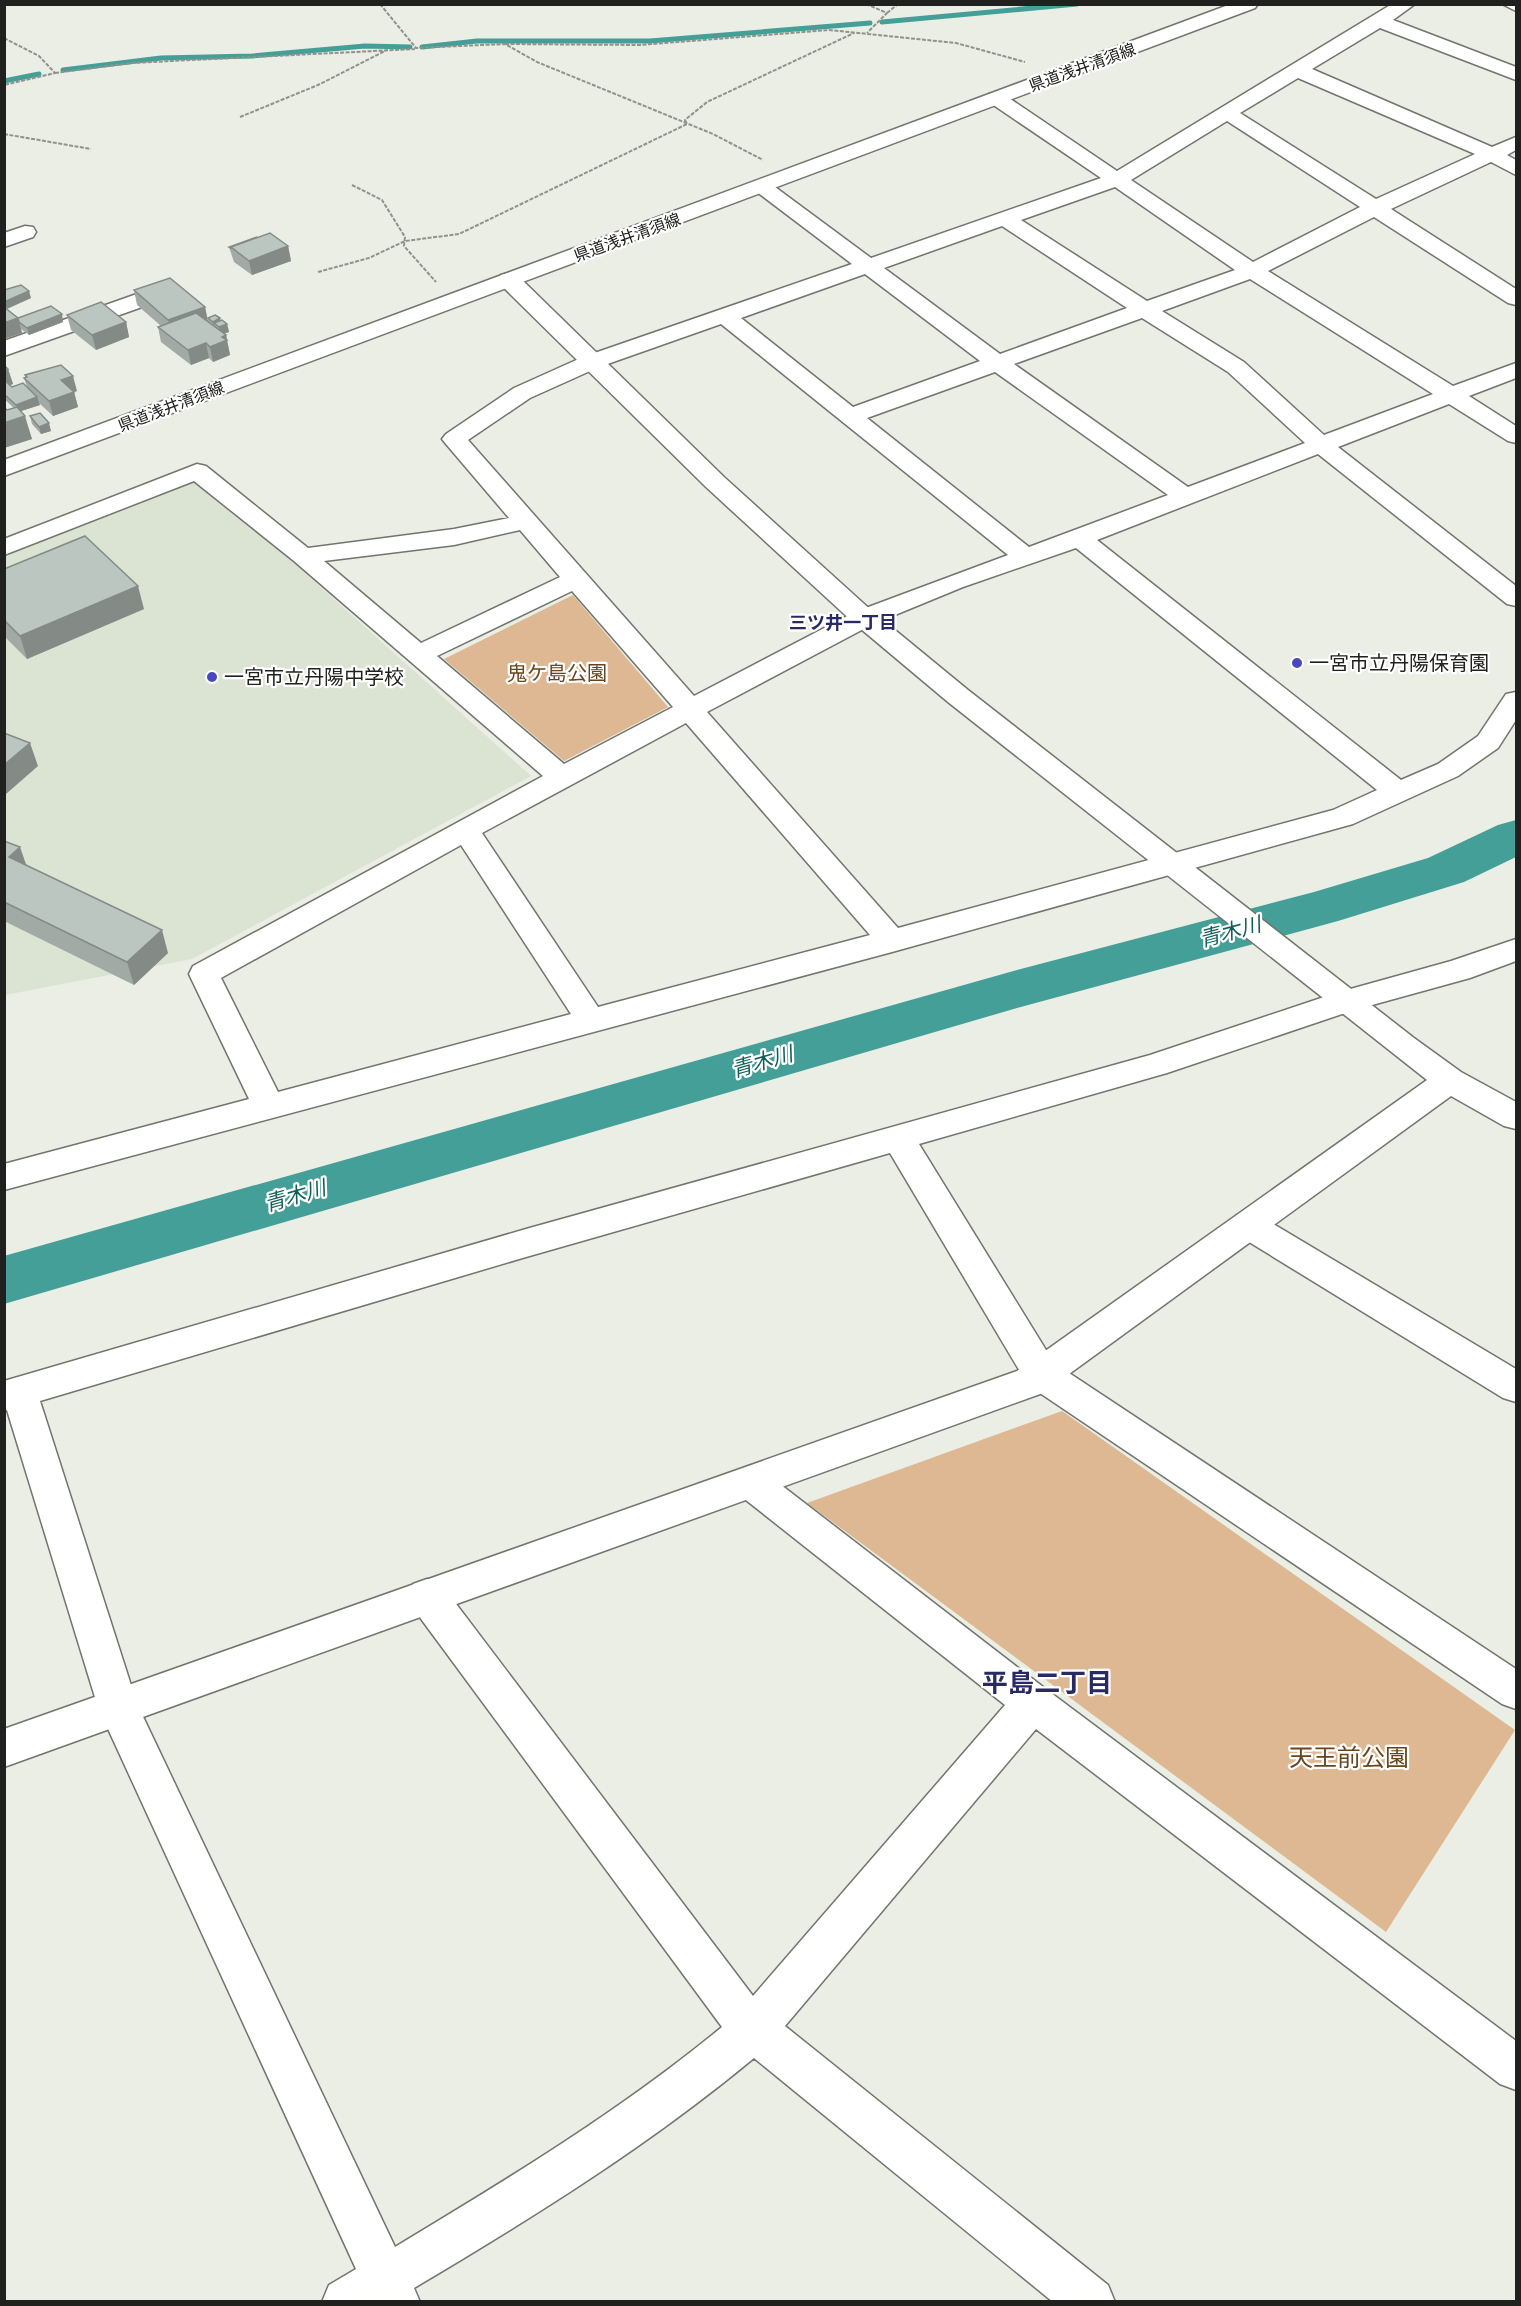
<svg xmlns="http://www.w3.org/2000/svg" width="1521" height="2306" font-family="Karla,'Noto Sans JP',sans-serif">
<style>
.built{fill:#dbe3d3}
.green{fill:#ddb892}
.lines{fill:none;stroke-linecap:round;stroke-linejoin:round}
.stream{stroke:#439f97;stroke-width:5}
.river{fill:#439f97;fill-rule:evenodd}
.minor-casing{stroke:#71756d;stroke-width:3}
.tertiary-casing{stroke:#71756d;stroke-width:3}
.secondary-casing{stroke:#71756d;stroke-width:3}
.path{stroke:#90938d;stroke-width:2;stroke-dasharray:4 1.5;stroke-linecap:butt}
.minor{fill:#fff;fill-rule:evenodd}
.tertiary{fill:#fff;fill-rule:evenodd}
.secondary{fill:#fff;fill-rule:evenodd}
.wall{fill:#a2aaa5}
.shaded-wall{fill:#848b86}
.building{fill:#bcc6c0;stroke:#848b86;stroke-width:1.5}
.poi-dot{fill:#4949bf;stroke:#fff;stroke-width:2}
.labels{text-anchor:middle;stroke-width:4.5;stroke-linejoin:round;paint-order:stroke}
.far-street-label{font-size:16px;fill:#20211e;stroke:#fff}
.far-neighbourhood-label{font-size:18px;font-weight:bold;fill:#272a64;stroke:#fff}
.poi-label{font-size:20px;fill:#20211e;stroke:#fff;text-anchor:start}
.park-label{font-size:20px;fill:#67451e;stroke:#fff}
.water-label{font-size:21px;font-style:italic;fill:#125f59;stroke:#fff}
.near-park-label{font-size:24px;fill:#67451e;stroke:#fff}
.near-neighbourhood-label{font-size:26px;font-weight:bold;fill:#272a64;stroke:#fff}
</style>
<rect width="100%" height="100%" fill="#eaeee5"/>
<path class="built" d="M 189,469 L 531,776 L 192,959 L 5,995 L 5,548 Z"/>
<path class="green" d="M 573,595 L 668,707 L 564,761 L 444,659 Z
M 1062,1411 L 1515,1730 L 1386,1932 L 807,1503 Z"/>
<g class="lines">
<path class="stream" d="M 882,22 L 1077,4
M 422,47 L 477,41 L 650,41 L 870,23
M 63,70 L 161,58 L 252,56 L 365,46 L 410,47
M 4,81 L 39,74"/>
<path class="river" d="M 1516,820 L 1516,857 L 1464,882 L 1338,921 L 1017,1008 L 4,1304 L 4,1256 L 1017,970 L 1314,892 L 1428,858 L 1498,825 Z"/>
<g class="minor-casing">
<path id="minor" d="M 1392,4 L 1415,4 L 1393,20 L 1516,67 L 1516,80 L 1380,28 L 1312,69 L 1492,147 L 1516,137 L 1516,150 L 1507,155 L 1516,160 L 1516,175 L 1491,162 L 1391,209 L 1516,289 L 1516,305 L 1508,303 L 1374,217 L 1268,271 L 1453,386 L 1516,363 L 1516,378 L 1469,396 L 1516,426 L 1516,443 L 1508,441 L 1449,404 L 1338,447 L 1516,586 L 1516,606 L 1507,604 L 1318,454 L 1097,540 L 1401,780 L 1438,764 L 1478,736 L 1506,694 L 1516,692 L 1516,720 L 1498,748 L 1458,776 L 1353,824 L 892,952 L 4,1190 L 4,1164 L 249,1099 L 189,974 L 193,966 L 543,776 L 294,561 L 194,481 L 4,555 L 4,539 L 197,464 L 206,466 L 308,548 L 454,529 L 509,518 L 446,444 L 442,439 L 446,434 L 514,388 L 583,357 L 852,264 L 757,192 L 754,188 L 757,184 L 771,184 L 871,258 L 1101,178 L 989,102 L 986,98 L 989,94 L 1003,94 L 1117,171 ZM 1298,78 L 1475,154 L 1376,199 L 1240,113 ZM 1227,121 L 1360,207 L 1253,262 L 1131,180 ZM 1115,187 L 1235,270 L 1147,301 L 1021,220 ZM 1002,226 L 1127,308 L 1000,354 L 884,268 ZM 865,274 L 980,361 L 853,407 L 741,318 ZM 1250,279 L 1433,394 L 1324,435 L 1244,362 L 1162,311 ZM 1142,318 L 1228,372 L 1305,443 L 1188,487 L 1014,364 ZM 721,324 L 1008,555 L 855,612 L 694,696 L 468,440 L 530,398 L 599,367 ZM 995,372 L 1168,495 L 1029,547 L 867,418 ZM 520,530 L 560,577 L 421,643 L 324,561 L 454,545 ZM 1076,548 L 1377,790 L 1333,810 L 898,928 L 707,712 L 873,624 L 963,587 ZM 572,591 L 673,707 L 564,764 L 437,656 ZM 686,723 L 870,935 L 598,1007 L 482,833 ZM 461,845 L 571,1014 L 278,1092 L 221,978 Z
M 1502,4 L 1516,4 L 1516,11 Z
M 25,226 L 33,227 L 36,232 L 33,237 L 4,247 L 4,233 Z
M 165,284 L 173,286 L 176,291 L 173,296 L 4,356 L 4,341 Z
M 1516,939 L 1516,961 L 1470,978 L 1354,1010 L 1167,1073 L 919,1144 L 1054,1363 L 1516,1669 L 1516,1709 L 1502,1704 L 1028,1385 L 890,1153 L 526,1257 L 40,1401 L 137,1704 L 395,2247 C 508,2179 620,2111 722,2027 L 413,1608 L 408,1596 L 413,1584 L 427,1579 L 441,1584 L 753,1996 L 1005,1705 L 737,1493 L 731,1482 L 737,1471 L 750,1466 L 763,1471 L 1047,1690 L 1516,2041 L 1516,2090 L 1500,2084 L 1036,1729 L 785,2026 L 1108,2285 L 1115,2302 L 1053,2302 L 754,2058 C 648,2146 532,2218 414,2288 L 420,2302 L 322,2302 L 329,2285 L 356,2269 L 98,1707 L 7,1410 L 4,1411 L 4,1381 L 526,1229 L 1150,1055 L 1336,993 L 1451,961 Z
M 1248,1212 L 1260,1216 L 1516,1369 L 1516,1402 L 1503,1398 L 1236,1234 L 1231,1225 L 1236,1216 Z"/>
</g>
<g class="tertiary-casing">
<path id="tertiary" d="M 509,273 L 517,275 L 724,477 L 873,612 L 968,690 L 1414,1038 L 1461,1072 L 1516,1102 L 1516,1129 L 1504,1126 L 1451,1096 L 1043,1393 L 4,1767 L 4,1729 L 1017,1371 L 1427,1080 L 948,702 L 855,624 L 706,487 L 501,285 L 498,280 L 501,275 Z"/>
</g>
<g class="secondary-casing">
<path id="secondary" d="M 1231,4 L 1258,4 L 1255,8 L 4,476 L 4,460 Z"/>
</g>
<path class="path" d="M 380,4 L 416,48 L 505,44 L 537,62 L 713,134 L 763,160
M 866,4 L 887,13 L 867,33
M 887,13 L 898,4
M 4,38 L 39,56 L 55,73 L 4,85
M 505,44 L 640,45 L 829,30 L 956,43 L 1025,62
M 55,73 L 131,63 L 415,49
M 240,117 L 318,85 L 387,50
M 4,134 L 91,149
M 352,185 L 382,200 L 405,237 L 404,246 L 436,282
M 318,272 L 369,258 L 405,241 L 459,234 L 687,124 L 685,120 L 707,102 L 854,33"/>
<use href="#minor" class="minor"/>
<use href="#tertiary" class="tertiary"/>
<use href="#secondary" class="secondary"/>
</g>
<path class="wall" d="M 288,246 L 291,261 L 252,275 L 234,262 L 229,247 Z
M 4,290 L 31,298 L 7,309 L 18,318 L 63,322 L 29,335 L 21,329 L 22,333 L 4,339 Z
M 134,290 L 205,307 L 208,322 L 208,318 L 221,321 L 227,324 L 229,332 L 223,334 L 226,335 L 230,355 L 213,362 L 209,358 L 191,365 L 161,342 L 158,327 L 161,326 L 137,305 Z
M 67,315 L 126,322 L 129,337 L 96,350 L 71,330 Z
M 4,365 L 8,369 L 13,384 L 10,385 L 12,387 L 27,387 L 24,378 L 25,378 L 25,375 L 77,391 L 74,392 L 78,407 L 53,416 L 39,403 L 40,405 L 21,411 L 32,439 L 4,448 L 4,406 L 7,410 L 14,408 L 4,399 Z
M 30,416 L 51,431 L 41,434 L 32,424 Z
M 4,569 L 144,609 L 27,659 L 4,636 Z
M 4,841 L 26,865 L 168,953 L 134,985 L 4,921 Z"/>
<path class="shaded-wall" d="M 288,246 L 291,261 L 252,275 L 249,261 Z
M 29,291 L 31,298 L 4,310 L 4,302 Z
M 205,307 L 208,322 L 172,335 L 168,320 Z
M 62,314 L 63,322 L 29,335 L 27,328 Z
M 18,318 L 22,333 L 4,339 L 4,323 Z
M 220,318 L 222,326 L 227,324 L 229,332 L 220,335 L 219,327 L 214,323 L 214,329 L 213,322 Z
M 126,322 L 129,337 L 96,350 L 92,335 Z
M 226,335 L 230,355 L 213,362 L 210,347 L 222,337 Z
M 206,343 L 209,358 L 191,365 L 188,350 Z
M 8,369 L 13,384 L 4,387 L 4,370 Z
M 73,376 L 77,391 L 74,392 L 78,407 L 53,416 L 49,401 L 61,380 Z
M 37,397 L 40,405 L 18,412 L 16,405 Z
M 4,406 L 9,421 L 25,416 L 32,439 L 4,448 Z
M 49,423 L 51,431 L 41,434 L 39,427 Z
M 138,586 L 144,609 L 27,659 L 20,636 Z
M 30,743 L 38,766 L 6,794 L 4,789 L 4,765 Z
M 20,847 L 28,870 L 9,857 Z
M 162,930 L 168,953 L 134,985 L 127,962 Z"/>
<path class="building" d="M 270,233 L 288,246 L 249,261 L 231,247 Z
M 257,237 L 231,247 L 231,248 L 229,247 Z
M 170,278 L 205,307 L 168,320 L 134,290 Z
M 21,285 L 29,291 L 4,302 L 4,290 Z
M 101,302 L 126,322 L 92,335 L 67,315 Z
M 51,306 L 62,314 L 27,328 L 19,322 L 18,318 Z
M 4,307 L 18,318 L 4,323 Z
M 196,313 L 226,335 L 222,337 L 227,340 L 210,347 L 206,343 L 188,350 L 158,327 Z
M 215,315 L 220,318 L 213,322 L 208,318 Z
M 222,320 L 227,324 L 219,327 L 214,323 Z
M 4,365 L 8,369 L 4,370 Z
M 61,365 L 73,376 L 61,380 L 74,392 L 49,401 L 24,378 L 27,377 L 25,375 Z
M 4,380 L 12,387 L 23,383 L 37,397 L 16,405 L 4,394 Z
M 4,407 L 7,410 L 17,407 L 25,416 L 4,423 Z
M 40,413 L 49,423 L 39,427 L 30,416 Z
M 85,536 L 138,586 L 20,636 L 4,620 L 4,569 Z
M 4,733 L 30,743 L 4,765 Z
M 4,841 L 20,847 L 9,857 L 162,930 L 127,962 L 4,902 Z"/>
<g class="poi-dot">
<circle cx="1297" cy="663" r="6"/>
<circle cx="212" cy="677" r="6"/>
</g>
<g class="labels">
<g class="far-street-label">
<text transform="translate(1082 67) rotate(-20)" y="6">県道浅井清須線</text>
<text transform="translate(627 237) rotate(-20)" y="6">県道浅井清須線</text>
<text transform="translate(171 406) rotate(-21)" y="6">県道浅井清須線</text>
</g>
<g class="far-neighbourhood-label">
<text x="843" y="629">三ツ井一丁目</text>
</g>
<g class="poi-label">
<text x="1309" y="670">一宮市立丹陽保育園</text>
<text x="224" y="684">一宮市立丹陽中学校</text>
</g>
<g class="park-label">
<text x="557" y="680">鬼ケ島公園</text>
</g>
<g class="water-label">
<text transform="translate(1230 932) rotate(-15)" y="7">青木川</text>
<text transform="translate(762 1062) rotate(-16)" y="7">青木川</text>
<text transform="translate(295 1196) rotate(-16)" y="7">青木川</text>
</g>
<g class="near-park-label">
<text x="1349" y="1766">天王前公園</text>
</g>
<g class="near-neighbourhood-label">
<text x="1047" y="1692">平島二丁目</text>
</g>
</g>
<rect width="1521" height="2306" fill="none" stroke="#20211e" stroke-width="12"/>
</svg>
